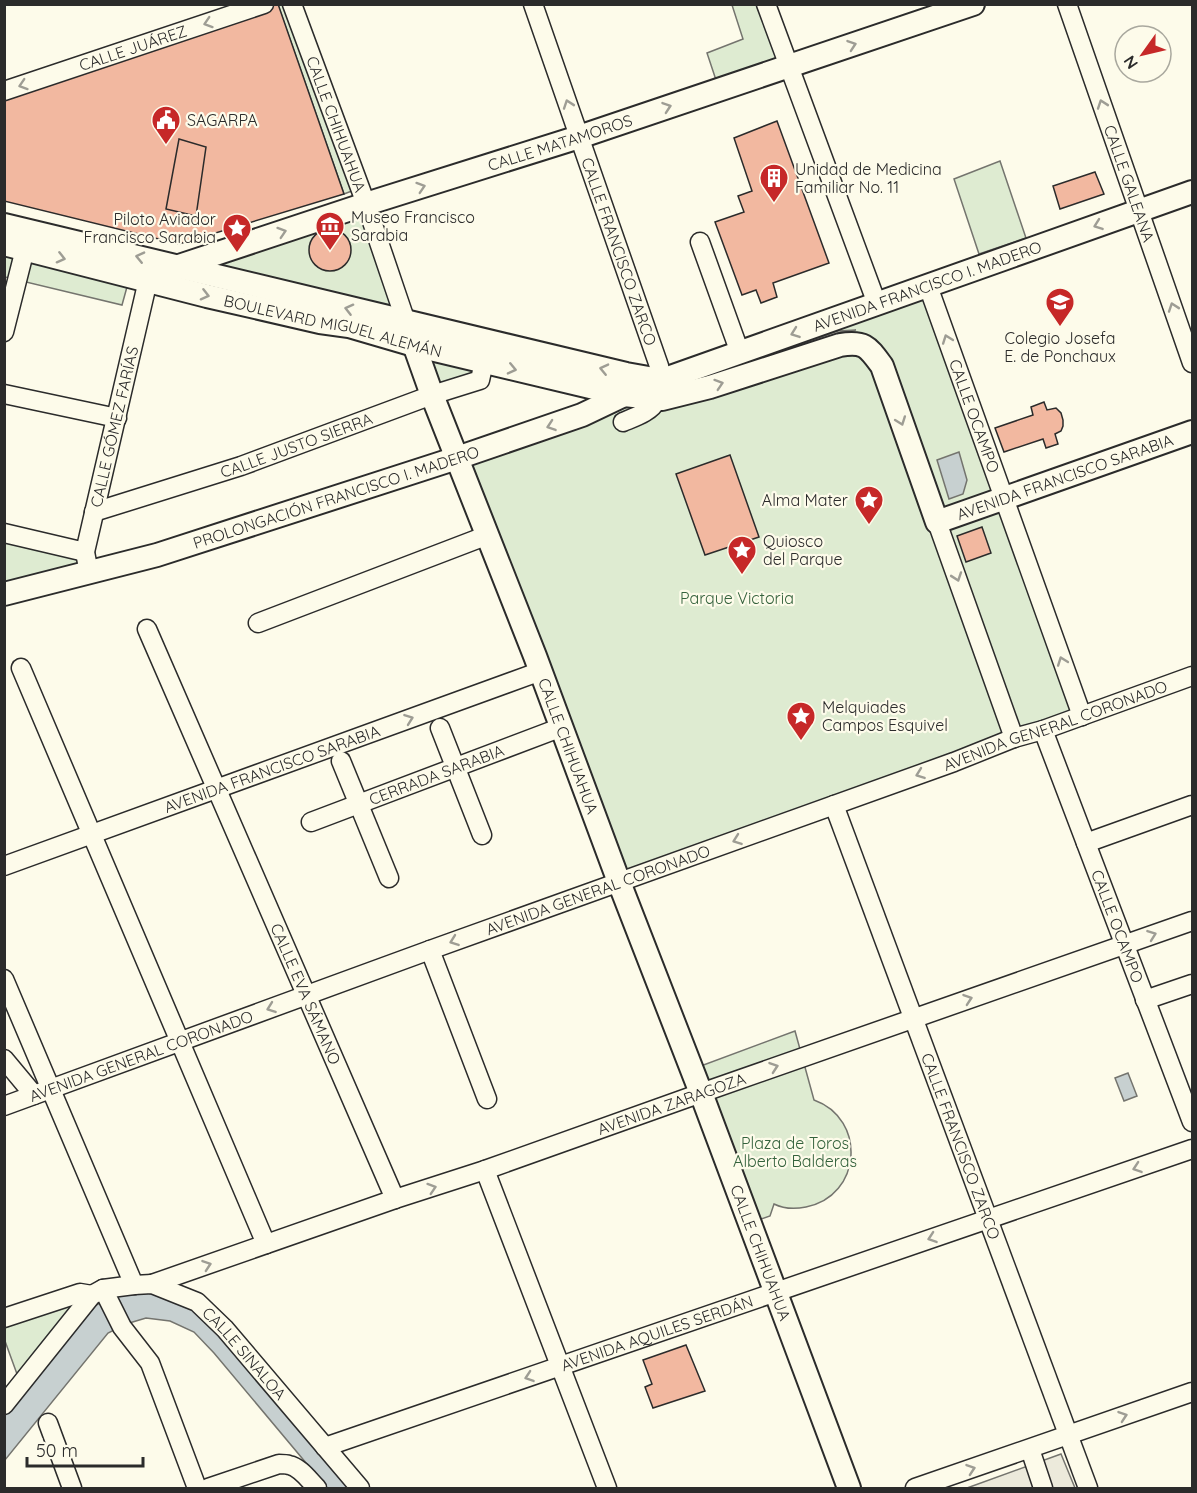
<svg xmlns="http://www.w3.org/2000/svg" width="1197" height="1493" font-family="Quicksand,sans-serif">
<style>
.green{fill:#deebd1;stroke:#74746e;stroke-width:1.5}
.parking{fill:#eceadb;stroke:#74746e;stroke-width:1.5}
.water{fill:#c7d0d0;stroke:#74746e;stroke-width:1.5}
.building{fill:#f2b8a0;stroke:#2b2b2b;stroke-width:1.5}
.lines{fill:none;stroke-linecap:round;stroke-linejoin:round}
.minor-casing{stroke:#2b2b2b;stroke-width:21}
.major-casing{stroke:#2b2b2b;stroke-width:26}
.minor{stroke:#fdfbea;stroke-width:18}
.major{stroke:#fdfbea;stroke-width:22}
.oneway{stroke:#9e9d94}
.labels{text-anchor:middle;stroke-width:4.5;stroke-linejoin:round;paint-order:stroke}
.street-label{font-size:16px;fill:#2b2b2b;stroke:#fdfbea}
.poi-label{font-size:16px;fill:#2b2b2b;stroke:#fdfbea;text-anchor:start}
.park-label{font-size:16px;fill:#34623c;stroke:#fdfbea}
</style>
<rect width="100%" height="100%" fill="#fdfbea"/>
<path class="green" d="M 278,5 L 291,5 L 357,189 L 344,194 Z
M 732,5 L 764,5 L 787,66 L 719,89 L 707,53 L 743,39 Z
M 1000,161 L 1026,238 L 979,254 L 954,179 Z
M 364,207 L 404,319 L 179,266 Z
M 5,247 L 130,276 L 122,305 L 5,277 Z
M 925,280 L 1079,711 L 616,880 L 456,450 L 720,378 L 838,333 L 856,330 L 838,331 L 696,382 L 694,375 Z
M 418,342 L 483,357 L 478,378 L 434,391 Z
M 5,527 L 85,543 L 90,575 L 5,597 Z
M 795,1031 L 814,1100 C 867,1119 862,1196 806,1207 C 796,1209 784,1209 774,1204 L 770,1216 L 741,1226 L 682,1073 Z
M 91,1294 L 21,1385 L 5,1341 L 5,1319 Z"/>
<path class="parking" d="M 1061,1454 L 1075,1488 L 967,1488 Z"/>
<path class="water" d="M 959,452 L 967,480 L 963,494 L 949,499 L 937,460 Z
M 1128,1073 L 1137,1096 L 1124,1101 L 1115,1078 Z
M 138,1291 L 158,1293 L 207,1316 L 355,1488 L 327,1488 L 214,1353 L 194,1332 L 170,1321 L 146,1318 L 126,1324 L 108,1333 L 5,1460 L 5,1413 L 96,1305 L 114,1297 Z"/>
<path class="building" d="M 276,4 L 278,4 L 344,194 L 179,244 L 4,201 L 4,98 Z
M 777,121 L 829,263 L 773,283 L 777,297 L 761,303 L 756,290 L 742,295 L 715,222 L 744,212 L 738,196 L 752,191 L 734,138 Z
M 179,139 L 206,147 L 196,216 L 166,209 Z
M 1095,172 L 1104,194 L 1060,209 L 1053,186 Z
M309 250a21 21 0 1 1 42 0a21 21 0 1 1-42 0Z
M 1044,402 L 1047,410 L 1056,408 L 1061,413 L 1063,420 L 1063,426 L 1061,431 L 1055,434 L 1058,444 L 1046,448 L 1043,439 L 1004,452 L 995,428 L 1033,415 L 1031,407 Z
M 730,455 L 759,537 L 705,555 L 676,474 Z
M 982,527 L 991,553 L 966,562 L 957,536 Z
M 686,1345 L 705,1391 L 653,1408 L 645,1387 L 652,1384 L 643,1360 Z"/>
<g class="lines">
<g class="minor-casing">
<g id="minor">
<path id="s1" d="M 292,4 L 366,204 L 406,322"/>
<path id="s2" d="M 533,4 L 659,366 L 662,380 L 662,399 L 657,400 C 651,412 635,417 623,422"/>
<path d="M 766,4 L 877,304"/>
<path id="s3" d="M 1067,4 L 1192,363"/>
<path id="s4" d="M 4,91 L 264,4"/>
<path d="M 700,242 L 740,353"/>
<path id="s5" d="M 928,286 L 1082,716"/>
<path d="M 4,332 L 25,249"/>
<path d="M 4,394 L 117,418"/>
<path id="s6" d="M 94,512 L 241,466 L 432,395 L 480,380 L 484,362"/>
<path d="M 937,522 L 1014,738"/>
<path d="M 4,533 L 85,552"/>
<path id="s7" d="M 89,573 L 85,552 L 148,280"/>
<path d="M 258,623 L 488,535"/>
<path id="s8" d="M 147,629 L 395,1199"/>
<path d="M 21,668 L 266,1244"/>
<path d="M 440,728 L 482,835"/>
<path id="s9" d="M 1043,730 L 1192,1122"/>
<path d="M 341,761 L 389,878"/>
<path id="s10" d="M 834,805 L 1088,1488"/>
<path id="s11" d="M 311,822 L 562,727"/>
<path d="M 1086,843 L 1192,805"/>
<path id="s12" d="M 4,866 L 541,671"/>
<path d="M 430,950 L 487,1099"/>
<path d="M 4,979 L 134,1285"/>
<path d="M 1145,1000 L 1192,984"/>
<path d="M 4,1059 L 34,1095"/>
<path id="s13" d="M 4,1106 L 430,950 L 954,762 L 1014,738 L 1043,730 L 1192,676"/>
<path d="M 485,1170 L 607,1488"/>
<path id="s14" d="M 152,1284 L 395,1199 L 485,1170 L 701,1093 L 1192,921"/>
<path d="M 103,1289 L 122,1327 L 150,1363 L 197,1488"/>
<path d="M 4,1318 L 80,1293 L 92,1295"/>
<path id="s15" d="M 4,1405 L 92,1295 L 103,1289 L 134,1285 L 152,1284 L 197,1302 L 225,1329 L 360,1488"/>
<path d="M 48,1423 L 72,1488"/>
<path id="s16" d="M 325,1447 L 1192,1149"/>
<path d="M 1030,1449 L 1043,1488"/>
<path d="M 208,1488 L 279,1464 C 282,1464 286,1464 289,1465 C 300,1467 309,1480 317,1488"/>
<path d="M 915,1488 L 1192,1392"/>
</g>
</g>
<g class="major-casing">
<g id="major">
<path d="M 4,225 L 626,374 L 660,380"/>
<path id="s17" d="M 4,244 L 207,296 L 320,322 L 349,326 L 414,345 L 624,395 L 662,399 L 710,387 L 840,345 C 865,341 868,347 882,366 L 937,522 L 1192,432"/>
<path id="s18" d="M 148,280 L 168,274 L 179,266 L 366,204 L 579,137 L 973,4"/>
<path id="s19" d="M 406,322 L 432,395 L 535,656 L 619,882 L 701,1093 L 849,1488"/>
<path id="s20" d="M 4,594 L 157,555 L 457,458 L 582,415 L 624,395 L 662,380 L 1192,192"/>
</g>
</g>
<use href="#minor" class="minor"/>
<use href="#major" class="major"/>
</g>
<defs><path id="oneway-chevron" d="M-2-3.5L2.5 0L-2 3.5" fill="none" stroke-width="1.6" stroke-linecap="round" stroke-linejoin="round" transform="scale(1.5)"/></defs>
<g class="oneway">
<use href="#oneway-chevron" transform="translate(208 23) rotate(162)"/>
<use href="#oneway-chevron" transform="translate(852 45) rotate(-19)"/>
<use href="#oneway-chevron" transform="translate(23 85) rotate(162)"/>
<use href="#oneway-chevron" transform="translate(568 104) rotate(-109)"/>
<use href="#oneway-chevron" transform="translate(1102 104) rotate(-109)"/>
<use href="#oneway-chevron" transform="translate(667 107) rotate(-19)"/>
<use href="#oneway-chevron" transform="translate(421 187) rotate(-18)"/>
<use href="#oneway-chevron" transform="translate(1098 225) rotate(160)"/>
<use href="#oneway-chevron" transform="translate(282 232) rotate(-18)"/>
<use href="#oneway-chevron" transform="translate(140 257) rotate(-167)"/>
<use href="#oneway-chevron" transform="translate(61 258) rotate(14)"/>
<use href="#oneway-chevron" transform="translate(205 295) rotate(14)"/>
<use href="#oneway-chevron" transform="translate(1173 307) rotate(-109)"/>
<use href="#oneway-chevron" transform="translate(349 309) rotate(-166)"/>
<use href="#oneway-chevron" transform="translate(795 333) rotate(160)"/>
<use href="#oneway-chevron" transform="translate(947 339) rotate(-110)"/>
<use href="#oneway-chevron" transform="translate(512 369) rotate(13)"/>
<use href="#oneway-chevron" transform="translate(604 369) rotate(-167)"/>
<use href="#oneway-chevron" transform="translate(719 384) rotate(-18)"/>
<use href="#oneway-chevron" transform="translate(901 421) rotate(70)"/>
<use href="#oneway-chevron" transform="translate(551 426) rotate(161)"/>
<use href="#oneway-chevron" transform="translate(957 577) rotate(71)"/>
<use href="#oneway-chevron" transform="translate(1062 661) rotate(-110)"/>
<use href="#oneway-chevron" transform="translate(409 719) rotate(-20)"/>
<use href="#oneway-chevron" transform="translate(920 774) rotate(160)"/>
<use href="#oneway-chevron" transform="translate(737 840) rotate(160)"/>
<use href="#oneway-chevron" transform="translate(1152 935) rotate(-20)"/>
<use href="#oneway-chevron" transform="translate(454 941) rotate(160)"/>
<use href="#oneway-chevron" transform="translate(968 999) rotate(-19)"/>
<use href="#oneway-chevron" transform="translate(271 1008) rotate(160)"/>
<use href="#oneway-chevron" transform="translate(774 1067) rotate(-19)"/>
<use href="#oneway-chevron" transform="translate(1137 1168) rotate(161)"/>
<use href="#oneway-chevron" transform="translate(432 1188) rotate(-18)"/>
<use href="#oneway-chevron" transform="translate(932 1238) rotate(161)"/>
<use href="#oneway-chevron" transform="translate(207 1265) rotate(-19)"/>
<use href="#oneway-chevron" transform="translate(529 1377) rotate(161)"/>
<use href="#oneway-chevron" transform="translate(1123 1416) rotate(-19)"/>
<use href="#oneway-chevron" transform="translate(971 1469) rotate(-19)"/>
</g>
<defs>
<g id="civic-pin" transform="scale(1.5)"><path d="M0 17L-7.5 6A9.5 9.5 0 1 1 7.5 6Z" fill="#c62828" stroke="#fdfbea"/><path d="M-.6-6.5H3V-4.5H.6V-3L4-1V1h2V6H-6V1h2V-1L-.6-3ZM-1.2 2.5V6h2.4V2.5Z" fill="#fff"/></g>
<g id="building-pin" transform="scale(1.5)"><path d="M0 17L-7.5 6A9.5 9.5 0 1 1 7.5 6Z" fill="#c62828" stroke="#fdfbea"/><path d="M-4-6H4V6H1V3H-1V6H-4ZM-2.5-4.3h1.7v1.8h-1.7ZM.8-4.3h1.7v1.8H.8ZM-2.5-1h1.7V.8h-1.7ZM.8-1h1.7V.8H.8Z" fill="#fff"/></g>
<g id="museum-pin" transform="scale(1.5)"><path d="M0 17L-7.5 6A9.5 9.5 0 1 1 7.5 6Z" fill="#c62828" stroke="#fdfbea"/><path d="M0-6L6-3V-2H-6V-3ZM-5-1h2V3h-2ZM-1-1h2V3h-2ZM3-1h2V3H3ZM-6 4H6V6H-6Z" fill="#fff"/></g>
<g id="sight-pin" transform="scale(1.5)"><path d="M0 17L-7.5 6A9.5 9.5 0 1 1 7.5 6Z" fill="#c62828" stroke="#fdfbea"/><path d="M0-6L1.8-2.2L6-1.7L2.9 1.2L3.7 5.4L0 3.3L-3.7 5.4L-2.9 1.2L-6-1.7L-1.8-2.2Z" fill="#fff"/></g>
<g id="school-pin" transform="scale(1.5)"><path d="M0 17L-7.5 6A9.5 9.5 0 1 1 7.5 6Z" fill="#c62828" stroke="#fdfbea"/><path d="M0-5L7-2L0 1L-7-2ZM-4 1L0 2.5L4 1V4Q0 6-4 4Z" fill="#fff"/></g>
</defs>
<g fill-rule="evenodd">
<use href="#civic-pin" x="166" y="120"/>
<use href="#building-pin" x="774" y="178"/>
<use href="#museum-pin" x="330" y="226"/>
<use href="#sight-pin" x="237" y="228"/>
<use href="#school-pin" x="1060" y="302"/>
<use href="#sight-pin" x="869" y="500"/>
<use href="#sight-pin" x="742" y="550"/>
<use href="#sight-pin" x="801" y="716"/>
</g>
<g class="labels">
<g class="street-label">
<text dy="6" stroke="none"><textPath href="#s4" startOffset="136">CALLE JUÁREZ</textPath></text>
<text dy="6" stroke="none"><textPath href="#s1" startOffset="128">CALLE CHIHUAHUA</textPath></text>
<text dy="6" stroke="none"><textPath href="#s18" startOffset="435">CALLE MATAMOROS</textPath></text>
<text dy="6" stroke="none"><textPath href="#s3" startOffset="190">CALLE GALEANA</textPath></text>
<text dy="6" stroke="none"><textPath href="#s2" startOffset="262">CALLE FRANCISCO ZARCO</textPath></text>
<text dy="6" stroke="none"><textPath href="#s20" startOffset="974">AVENIDA FRANCISCO I. MADERO</textPath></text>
<text dy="6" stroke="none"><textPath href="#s17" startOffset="339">BOULEVARD MIGUEL ALEMÁN</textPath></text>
<text dy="6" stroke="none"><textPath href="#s5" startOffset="138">CALLE OCAMPO</textPath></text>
<text dy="6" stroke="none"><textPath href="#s7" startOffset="150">CALLE GÓMEZ FARÍAS</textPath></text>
<text dy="6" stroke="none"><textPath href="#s6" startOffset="213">CALLE JUSTO SIERRA</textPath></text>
<text dy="6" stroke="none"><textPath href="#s17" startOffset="1215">AVENIDA FRANCISCO SARABIA</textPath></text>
<text dy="6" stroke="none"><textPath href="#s20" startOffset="346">PROLONGACIÓN FRANCISCO I. MADERO</textPath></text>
<text dy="6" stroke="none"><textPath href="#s13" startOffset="1118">AVENIDA GENERAL CORONADO</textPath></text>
<text dy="6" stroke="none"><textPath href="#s19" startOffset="454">CALLE CHIHUAHUA</textPath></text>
<text dy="6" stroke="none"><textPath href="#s12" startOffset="285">AVENIDA FRANCISCO SARABIA</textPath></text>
<text dy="6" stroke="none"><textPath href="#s11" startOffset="134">CERRADA SARABIA</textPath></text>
<text dy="6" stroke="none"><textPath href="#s13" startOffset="632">AVENIDA GENERAL CORONADO</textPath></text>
<text dy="6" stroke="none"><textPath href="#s9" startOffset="210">CALLE OCAMPO</textPath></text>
<text dy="6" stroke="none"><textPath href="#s8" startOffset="398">CALLE EVA SÁMANO</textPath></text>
<text dy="6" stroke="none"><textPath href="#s13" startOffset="146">AVENIDA GENERAL CORONADO</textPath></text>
<text dy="6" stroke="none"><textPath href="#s14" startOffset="550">AVENIDA ZARAGOZA</textPath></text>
<text dy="6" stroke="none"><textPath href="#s10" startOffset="364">CALLE FRANCISCO ZARCO</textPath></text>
<text dy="6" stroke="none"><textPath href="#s19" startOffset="996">CALLE CHIHUAHUA</textPath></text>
<text dy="6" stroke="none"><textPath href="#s16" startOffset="351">AVENIDA AQUILES SERDÁN</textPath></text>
<text dy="6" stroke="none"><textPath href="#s15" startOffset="321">CALLE SINALOA</textPath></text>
</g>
<g class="poi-label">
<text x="187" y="126">SAGARPA</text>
<text x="795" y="175">Unidad de Medicina<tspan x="795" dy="18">Familiar No. 11</tspan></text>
<text x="351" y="223">Museo Francisco<tspan x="351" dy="18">Sarabia</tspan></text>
<text x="216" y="225" text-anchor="end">Piloto Aviador<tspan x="216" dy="18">Francisco Sarabia</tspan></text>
<text x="1060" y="344" text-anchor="middle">Colegio Josefa<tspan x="1060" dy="18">E. de Ponchaux</tspan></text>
<text x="848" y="506" text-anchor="end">Alma Mater</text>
<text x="763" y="547">Quiosco<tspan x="763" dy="18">del Parque</tspan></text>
<text x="822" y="713">Melquiades<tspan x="822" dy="18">Campos Esquivel</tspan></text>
</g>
<g class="park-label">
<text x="737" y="604">Parque Victoria</text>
<text x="795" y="1149">Plaza de Toros<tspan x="795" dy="18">Alberto Balderas</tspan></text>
</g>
</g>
<rect width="1197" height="1493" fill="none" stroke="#2b2b2b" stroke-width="12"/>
<g transform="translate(1143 54) rotate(236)"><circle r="28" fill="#fdfbea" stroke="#a9a89e" stroke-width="1.5"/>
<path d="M0-4.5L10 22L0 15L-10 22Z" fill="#c62828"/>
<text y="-9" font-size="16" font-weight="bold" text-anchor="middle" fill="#2b2b2b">N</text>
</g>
<path d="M27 1457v9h116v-9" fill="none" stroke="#2b2b2b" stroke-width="3"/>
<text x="36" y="1457" font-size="18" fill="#2b2b2b" stroke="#fdfbea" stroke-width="4.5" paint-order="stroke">50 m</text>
</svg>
